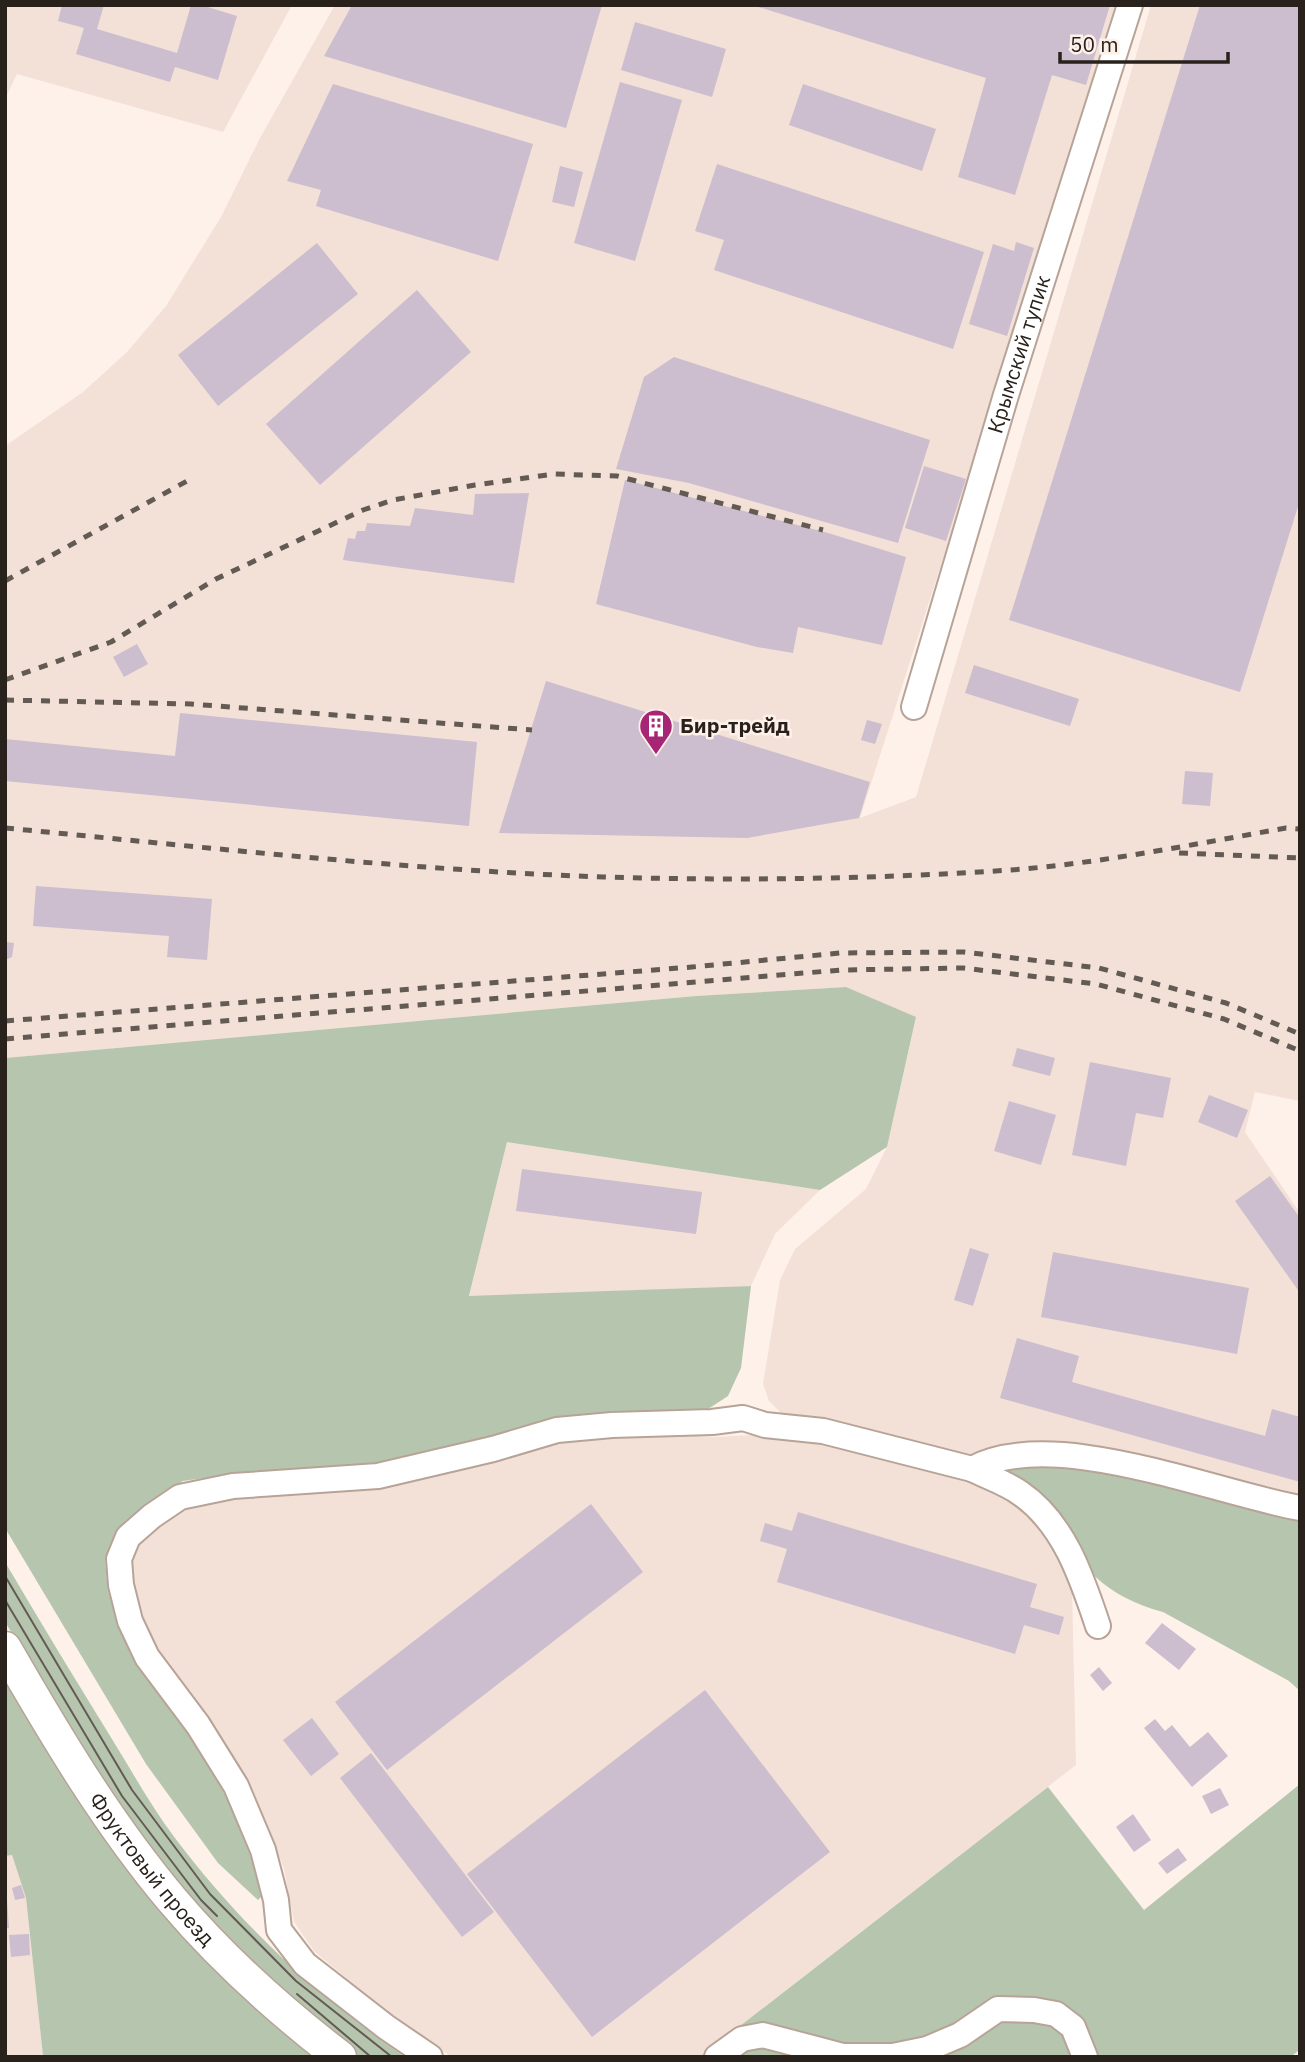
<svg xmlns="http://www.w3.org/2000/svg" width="1305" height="2062" font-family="'IBM Plex Sans',sans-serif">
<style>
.built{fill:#f3e1d7}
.green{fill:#b6c6ae}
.building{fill:#ccbdcf}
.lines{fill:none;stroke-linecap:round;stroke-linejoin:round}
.minor-casing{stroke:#b7a397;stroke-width:28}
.tertiary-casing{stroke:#b7a397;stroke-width:35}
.minor{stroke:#fff;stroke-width:24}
.tertiary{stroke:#fff;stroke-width:32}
.tram{stroke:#635a54;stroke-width:2}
.rail{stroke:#635a54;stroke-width:5;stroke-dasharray:9 9;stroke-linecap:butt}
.labels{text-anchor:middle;stroke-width:5;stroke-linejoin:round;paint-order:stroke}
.street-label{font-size:21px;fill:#29211c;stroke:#fef1e9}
.poi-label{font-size:21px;font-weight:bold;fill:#29211c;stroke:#fef1e9;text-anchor:start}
</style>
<rect width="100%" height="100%" fill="#fef1e9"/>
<path class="built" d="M 5,5 L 292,5 L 223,132 L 17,74 L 5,99 Z
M 335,5 L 1120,5 L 860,818 L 916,797 L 1151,5 L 1300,5 L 1300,1101 L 1255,1092 L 1245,1132 L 1300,1213 L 1300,1500 L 981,1454 L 969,1456 L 828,1420 L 781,1413 L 769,1401 L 763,1384 L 780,1280 L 795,1249 L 866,1189 L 887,1147 L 916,1018 L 846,987 L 696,996 L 5,1058 L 5,446 L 83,392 L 127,352 L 166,306 L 221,217 L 260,138 Z
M 507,1142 L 820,1190 L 775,1234 L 751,1286 L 469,1297 Z
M 620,1432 L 715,1437 L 752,1435 L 823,1444 L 977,1483 L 1013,1498 L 1056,1540 L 1072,1588 L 1076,1765 L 700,2057 L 452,2057 L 393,2018 L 314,1951 L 294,1922 L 284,1869 L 274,1844 L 204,1719 L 155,1644 L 137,1607 L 126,1559 L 140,1535 L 190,1504 L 238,1496 L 382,1488 L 563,1441 Z
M 12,1855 L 26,1898 L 43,2056 L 5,2057 L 5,1856 Z"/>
<path class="green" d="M 846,987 L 916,1017 L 887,1147 L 820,1190 L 507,1142 L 469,1296 L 751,1286 L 741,1368 L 728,1396 L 705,1411 L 492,1438 L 373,1466 L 232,1474 L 183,1481 L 147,1505 L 120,1528 L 105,1559 L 108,1591 L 121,1629 L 188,1730 L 224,1793 L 254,1855 L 264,1894 L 258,1900 L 218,1863 L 146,1764 L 5,1528 L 5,1058 L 696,996 Z
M 1050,1458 L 1300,1516 L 1300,1691 L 1289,1681 L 1163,1612 C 1102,1596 1082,1564 1043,1518 C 1030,1502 1014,1487 1002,1469 Z
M 5,1562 C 41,1623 78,1684 115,1744 C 134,1775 153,1809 175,1838 C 237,1921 320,1999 405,2057 L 358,2057 L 283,1993 L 193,1906 L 115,1801 L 5,1622 Z
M 5,1678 L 320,2057 L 43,2056 L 26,1898 L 12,1855 L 5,1856 Z
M 1300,1784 L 1300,2049 L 1291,2057 L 700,2057 L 1048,1787 L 1144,1910 Z"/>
<path class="building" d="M 62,5 L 104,5 L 97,29 L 177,53 L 191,5 L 201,5 L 237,16 L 218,80 L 175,67 L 170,82 L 76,54 L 84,28 L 58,21 Z
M 352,5 L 602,5 L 566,128 L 324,56 Z
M 752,5 L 1110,5 L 1086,85 L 1052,75 L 1015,195 L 958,177 L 986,78 Z
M 1200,5 L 1300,5 L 1300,500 L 1240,692 L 1009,620 Z
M 635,22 L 726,49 L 712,97 L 621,70 Z
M 620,82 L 682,100 L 635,261 L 574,243 Z
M 333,84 L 533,144 L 498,261 L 316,206 L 321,190 L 287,181 Z
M 803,84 L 936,129 L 922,171 L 789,125 Z
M 717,164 L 984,252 L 953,349 L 714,270 L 724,240 L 695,231 Z
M 560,166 L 583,172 L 574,207 L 552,202 Z
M 1016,242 L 1034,248 L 1007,336 L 969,324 L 993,244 L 1014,251 Z
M 317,243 L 358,294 L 218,406 L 178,355 Z
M 417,290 L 471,352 L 320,485 L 266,424 Z
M 674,357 L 930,440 L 898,543 L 689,483 L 616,469 L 644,377 Z
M 924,466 L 966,479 L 946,541 L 905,528 Z
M 625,480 L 828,533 L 906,557 L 882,645 L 798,627 L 793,653 L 757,647 L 596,604 Z
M 529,493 L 514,583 L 343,560 L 348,538 L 355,539 L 357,531 L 365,531 L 367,523 L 410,526 L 415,508 L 473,515 L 475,494 Z
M 137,644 L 148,664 L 124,677 L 113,657 Z
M 974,665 L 1079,699 L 1070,726 L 965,693 Z
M 546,681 L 870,782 L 859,818 L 747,838 L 499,833 Z
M 180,713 L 477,742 L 469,826 L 5,781 L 5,739 L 175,756 Z
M 867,720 L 882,724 L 875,744 L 861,740 Z
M 1185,771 L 1213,773 L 1210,806 L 1182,804 Z
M 36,886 L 212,899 L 207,960 L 167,957 L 169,936 L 33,926 Z
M 5,942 L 14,943 L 12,957 L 5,960 Z
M 1017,1048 L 1055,1058 L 1050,1076 L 1012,1066 Z
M 1090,1062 L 1171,1078 L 1163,1118 L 1136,1113 L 1126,1166 L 1072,1155 Z
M 1209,1095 L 1248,1110 L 1237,1138 L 1198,1122 Z
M 1009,1101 L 1056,1115 L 1041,1165 L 994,1151 Z
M 522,1169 L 702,1192 L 696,1234 L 516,1211 Z
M 1270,1176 L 1300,1218 L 1300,1293 L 1235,1201 Z
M 970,1248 L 989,1254 L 973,1306 L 954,1300 Z
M 1053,1252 L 1249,1288 L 1237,1354 L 1041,1317 Z
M 1017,1338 L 1079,1356 L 1072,1382 L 1265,1436 L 1272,1409 L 1300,1417 L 1300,1482 L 1000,1398 Z
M 591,1504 L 643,1572 L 387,1770 L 335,1702 Z
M 798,1512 L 1037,1584 L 1030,1607 L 1064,1617 L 1059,1635 L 1024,1625 L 1015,1654 L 777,1582 L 787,1549 L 760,1541 L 765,1523 L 792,1531 Z
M 1162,1623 L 1196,1649 L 1179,1670 L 1145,1643 Z
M 1099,1667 L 1112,1683 L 1103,1691 L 1090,1675 Z
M 705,1690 L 830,1852 L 592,2037 L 467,1874 Z
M 312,1718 L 339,1754 L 311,1776 L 283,1740 Z
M 1155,1719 L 1165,1731 L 1172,1725 L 1190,1747 L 1208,1732 L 1228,1756 L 1192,1787 L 1144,1728 Z
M 371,1753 L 494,1912 L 462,1937 L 340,1778 Z
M 1220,1788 L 1229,1805 L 1211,1814 L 1202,1796 Z
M 1133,1814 L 1151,1840 L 1134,1852 L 1116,1827 Z
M 1178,1848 L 1187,1860 L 1167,1874 L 1158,1863 Z
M 21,1885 L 25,1898 L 15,1900 L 12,1888 Z
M 5,1900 L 7,1900 L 9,1928 L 5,1928 Z
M 29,1934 L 30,1955 L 11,1957 L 9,1935 Z"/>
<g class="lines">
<g class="minor-casing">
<g id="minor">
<path id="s1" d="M 914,707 L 1006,395 L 1130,5"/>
<path d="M 972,1469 C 988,1477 1006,1483 1020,1493 C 1064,1523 1082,1578 1098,1626"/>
<path d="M 430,2057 L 386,2027 L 305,1964 L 279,1930 L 276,1900 L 263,1850 L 236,1786 L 198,1725 L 147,1657 L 130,1621 L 121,1585 L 119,1559 L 128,1537 L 152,1516 L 180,1497 L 233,1486 L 378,1476 L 493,1449 L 557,1430 L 612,1425 L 712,1422 L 743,1418 L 765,1425 L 823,1431 L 972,1469 C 1052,1425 1212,1492 1300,1508"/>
<path d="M 717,2057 L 742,2039 L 763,2035 L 843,2056 L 893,2056 L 927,2049 L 960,2035 L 998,2009 L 1034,2010 L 1056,2014 L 1073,2027 L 1085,2057"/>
</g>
</g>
<g class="tertiary-casing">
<g id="tertiary">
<path id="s2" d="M 5,1648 C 55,1735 108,1824 173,1901 C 222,1959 279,2010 340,2057"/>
</g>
</g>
<use href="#minor" class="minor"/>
<use href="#tertiary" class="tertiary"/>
<path class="tram" d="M 5,1576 L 132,1790 L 210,1894 L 296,1981 L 392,2057
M 5,1600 L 122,1796 L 201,1900 L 217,1916
M 297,1994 L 371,2057"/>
<path class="rail" d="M 5,581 L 187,481
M 5,680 L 111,642 L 216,579 L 363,510 L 393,500 L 475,485 L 554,474 L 617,476 L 823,530
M 5,700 L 191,704 L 532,730
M 5,828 C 204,847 404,870 604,877 C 740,881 876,879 1011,870 C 1102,863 1195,844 1286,828 L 1300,829
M 1179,853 L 1300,858
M 5,1021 L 692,967 L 840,953 L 964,952 L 1099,968 L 1226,1003 L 1300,1034
M 5,1039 L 841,970 L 963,968 L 1096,984 L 1224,1019 L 1300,1051"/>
</g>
<defs>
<g id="building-pin" transform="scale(1.75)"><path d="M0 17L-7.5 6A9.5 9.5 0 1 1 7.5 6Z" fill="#a62575" stroke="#fef1e9"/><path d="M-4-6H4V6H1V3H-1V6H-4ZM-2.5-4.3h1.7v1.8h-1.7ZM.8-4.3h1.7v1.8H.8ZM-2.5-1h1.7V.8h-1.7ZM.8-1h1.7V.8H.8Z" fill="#fff"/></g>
</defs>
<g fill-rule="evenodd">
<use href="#building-pin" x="656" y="726"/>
</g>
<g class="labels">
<g class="street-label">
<text dy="7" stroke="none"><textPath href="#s1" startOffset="368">Крымский тупик</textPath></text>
<text dy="7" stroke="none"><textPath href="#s2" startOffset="266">Фруктовый проезд</textPath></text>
</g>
<g class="poi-label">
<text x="680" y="733">Бир-трейд</text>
</g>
</g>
<rect width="1305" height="2062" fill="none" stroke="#29211c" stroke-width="14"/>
<path d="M1060 52v10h168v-10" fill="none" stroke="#29211c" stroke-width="3.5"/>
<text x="1070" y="52" font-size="21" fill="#29211c" stroke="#fef1e9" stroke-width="5" paint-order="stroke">50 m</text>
</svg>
